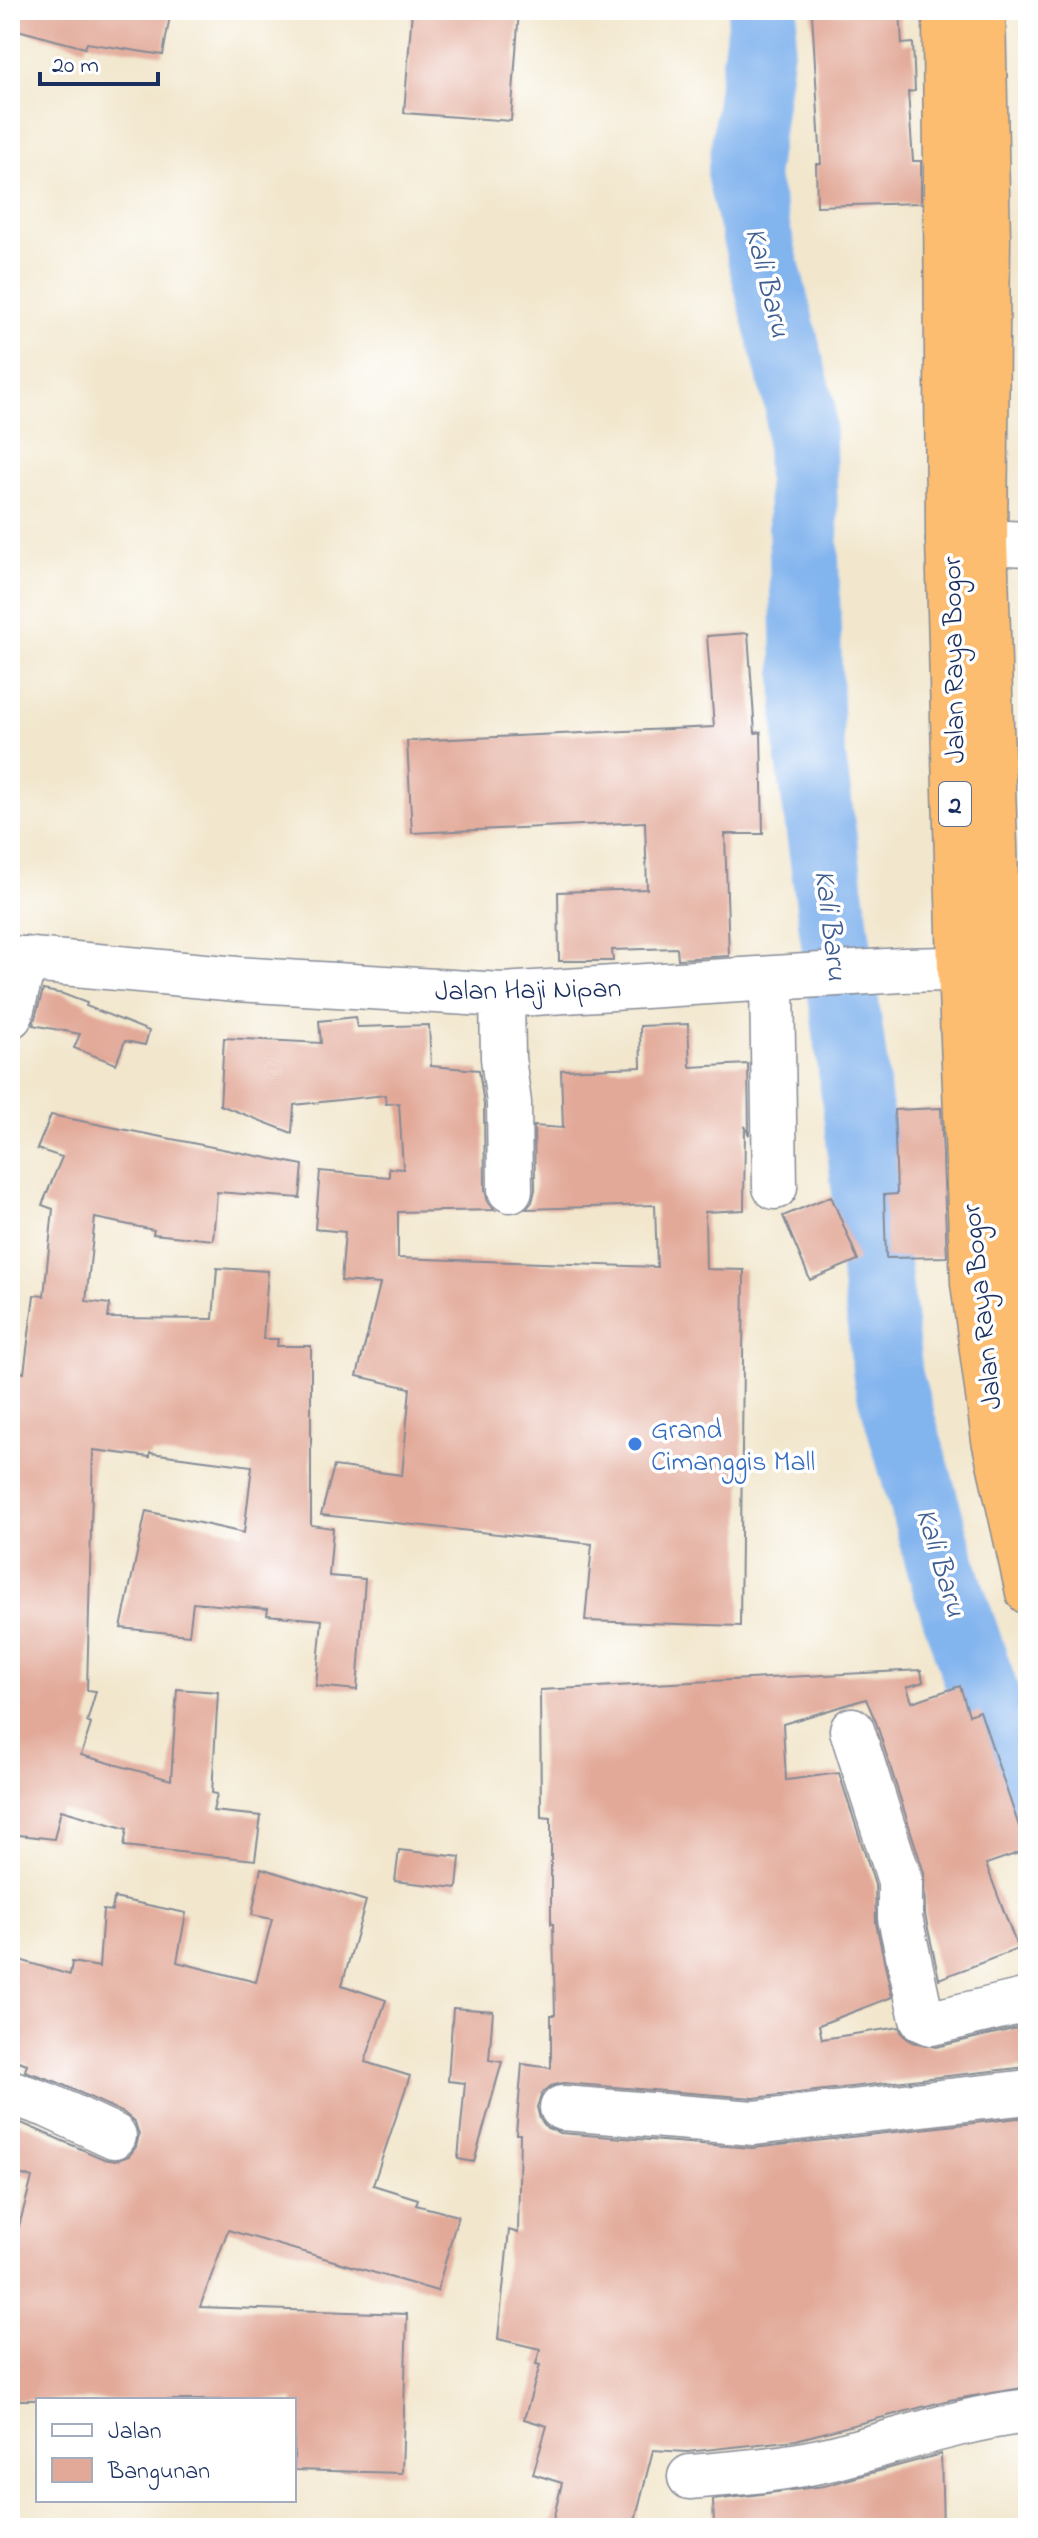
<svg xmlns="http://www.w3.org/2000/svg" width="1038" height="2538" font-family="'Indie Flower',sans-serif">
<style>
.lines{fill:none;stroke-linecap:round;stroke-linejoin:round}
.river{stroke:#82b4ee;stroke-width:70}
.building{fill:#e2a998}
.minor-casing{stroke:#868b96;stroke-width:47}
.highway-casing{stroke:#868b96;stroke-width:47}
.minor{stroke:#fff;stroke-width:44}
.highway{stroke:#fcbd6f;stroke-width:44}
.shop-dot{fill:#3f7fe0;stroke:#fff;stroke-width:3}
.labels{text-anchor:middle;stroke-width:7;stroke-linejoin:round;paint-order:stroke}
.shield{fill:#fff;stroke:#5f6d8e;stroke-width:2}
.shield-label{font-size:26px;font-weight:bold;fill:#1b2f5e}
.street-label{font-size:28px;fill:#1b2f5e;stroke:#fff}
.shop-label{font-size:28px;fill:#366cbe;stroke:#fff;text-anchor:start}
.water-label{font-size:30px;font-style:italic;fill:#3f5e90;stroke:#fff}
</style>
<rect width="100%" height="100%" fill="#fff"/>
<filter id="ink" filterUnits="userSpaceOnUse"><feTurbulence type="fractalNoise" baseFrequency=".0125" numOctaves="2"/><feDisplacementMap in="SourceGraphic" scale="16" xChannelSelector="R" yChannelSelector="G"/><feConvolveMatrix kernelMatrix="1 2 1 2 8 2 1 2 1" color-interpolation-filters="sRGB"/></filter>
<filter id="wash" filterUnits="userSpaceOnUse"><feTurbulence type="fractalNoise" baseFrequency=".006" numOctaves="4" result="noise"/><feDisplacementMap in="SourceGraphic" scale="32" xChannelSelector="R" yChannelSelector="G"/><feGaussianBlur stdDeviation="1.8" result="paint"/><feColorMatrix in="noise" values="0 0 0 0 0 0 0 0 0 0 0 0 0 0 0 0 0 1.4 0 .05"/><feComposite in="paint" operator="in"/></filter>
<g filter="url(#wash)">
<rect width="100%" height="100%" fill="#f2e7cd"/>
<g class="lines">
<path class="river" d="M 764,10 L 742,177 L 800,407 L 809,743 L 852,1061 L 888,1377 L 948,1588 L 1028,1824"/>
</g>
<g id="blocks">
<path class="building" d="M 10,10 L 171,10 L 163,55 L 87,43 L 85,48 L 10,28 Z
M 412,10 L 519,10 L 511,121 L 404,113 Z
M 858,10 L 900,10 L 902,44 L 913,43 L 915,91 L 908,92 L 913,161 L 921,161 L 921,203 L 817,206 L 816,164 L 821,164 L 812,14 L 858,13 Z
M 748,633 L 755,733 L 761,732 L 763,834 L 725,834 L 729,956 L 678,959 L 677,948 L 612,950 L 613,961 L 559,961 L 558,892 L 647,889 L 645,822 L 412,833 L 407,741 L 714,727 L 707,636 Z
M 43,990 L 63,994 L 87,1003 L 86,1006 L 149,1031 L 145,1045 L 125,1041 L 116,1064 L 74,1048 L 80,1034 L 33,1025 Z
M 355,1017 L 357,1027 L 429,1025 L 431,1066 L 479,1070 L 484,1105 L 485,1190 L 488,1202 L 495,1210 L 398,1212 L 398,1258 L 657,1267 L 655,1205 L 526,1209 L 532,1202 L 535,1190 L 534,1126 L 563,1128 L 561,1070 L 641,1067 L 640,1026 L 688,1024 L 690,1067 L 748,1064 L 749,1135 L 745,1126 L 744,1210 L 705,1212 L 706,1269 L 744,1270 L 740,1626 L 585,1621 L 592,1544 L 321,1515 L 334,1466 L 402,1475 L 410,1388 L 357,1376 L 380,1284 L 341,1281 L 345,1232 L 315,1229 L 320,1171 L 389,1177 L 389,1168 L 403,1169 L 399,1103 L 386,1104 L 385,1095 L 294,1105 L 292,1133 L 220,1105 L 224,1038 L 321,1043 L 319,1021 Z
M 941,1108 L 947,1257 L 886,1258 L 884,1195 L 897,1194 L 894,1110 Z
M 51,1115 L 303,1165 L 300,1198 L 217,1192 L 213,1240 L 153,1234 L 154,1230 L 95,1218 L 86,1301 L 110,1304 L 108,1318 L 213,1319 L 217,1268 L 268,1271 L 263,1339 L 278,1339 L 277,1346 L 311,1346 L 311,1525 L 333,1528 L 329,1576 L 365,1579 L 357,1690 L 316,1686 L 322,1620 L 267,1615 L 268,1609 L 193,1603 L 189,1635 L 121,1628 L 146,1511 L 244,1533 L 252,1466 L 150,1453 L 150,1457 L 93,1450 L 87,1690 L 96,1691 L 87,1722 L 91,1724 L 81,1755 L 171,1780 L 177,1689 L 218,1692 L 212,1793 L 217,1794 L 213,1811 L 261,1816 L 255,1860 L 124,1846 L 127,1829 L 61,1810 L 54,1839 L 10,1834 L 10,1413 L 15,1371 L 24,1373 L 34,1295 L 44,1296 L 53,1209 L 42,1205 L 62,1157 L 37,1149 Z
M 831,1196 L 858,1260 L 810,1280 L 783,1216 Z
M 921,1670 L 923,1682 L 907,1687 L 912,1702 L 960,1686 L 969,1715 L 980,1711 L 1027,1850 L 986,1864 L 1018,1949 L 939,1979 L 925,1915 L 924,1873 L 876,1722 L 866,1699 L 783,1724 L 786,1780 L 839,1773 L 875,1885 L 876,1923 L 892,1997 L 819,2025 L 822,2039 L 899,2027 L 903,2035 L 912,2042 L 936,2047 L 1022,2027 L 1025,2044 L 1028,2043 L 1028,2067 L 754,2098 L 563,2083 L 551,2086 L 542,2093 L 537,2107 L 540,2119 L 547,2128 L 560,2133 L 752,2148 L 1028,2117 L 1028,2387 L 949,2400 L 796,2440 L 687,2452 L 653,2450 L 633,2528 L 551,2528 L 562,2483 L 533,2474 L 547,2426 L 524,2419 L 540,2365 L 536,2364 L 540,2349 L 498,2339 L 509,2230 L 518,2233 L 520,2134 L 516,2134 L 522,2064 L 551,2068 L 551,2015 L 555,2015 L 553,1924 L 551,1924 L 551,1818 L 541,1817 L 540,1690 Z
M 399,1850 L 460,1857 L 457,1888 L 395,1881 Z
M 261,1868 L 366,1901 L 342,1985 L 386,2000 L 365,2062 L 410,2076 L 373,2185 L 418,2199 L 416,2205 L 458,2216 L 437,2291 L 228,2230 L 200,2307 L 407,2314 L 402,2473 L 294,2470 L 294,2400 L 10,2400 L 10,2259 L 32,2178 L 10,2171 L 10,2118 L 104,2159 L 115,2161 L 129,2156 L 136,2147 L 139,2135 L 135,2122 L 124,2113 L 57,2082 L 25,2071 L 27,2064 L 10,2058 L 10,1957 L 70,1975 L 72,1962 L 99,1967 L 103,1910 L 112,1911 L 114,1898 L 186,1913 L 177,1962 L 256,1982 L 272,1919 L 252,1915 Z
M 453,2008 L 493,2011 L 489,2060 L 502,2062 L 474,2162 L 458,2159 L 465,2083 L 448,2081 Z
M 941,2454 L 943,2528 L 714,2528 L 713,2500 L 824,2486 Z"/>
</g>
</g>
<g filter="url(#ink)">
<use href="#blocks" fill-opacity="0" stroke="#868b96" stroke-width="2"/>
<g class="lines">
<g class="minor-casing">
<path id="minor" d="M 948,540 L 1028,544
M 10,958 L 237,979 L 502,995 L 902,970 L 997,968
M 772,979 L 775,1187
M 502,995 L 503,1058 L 509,1103 L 510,1190
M 10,1016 L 25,959
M 852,1730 L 900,1881 L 900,1918 L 922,2019 L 931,2023 L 1028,2000
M 10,2092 L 47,2105 L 114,2136
M 562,2108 L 754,2123 L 1028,2092
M 690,2477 C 739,2473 789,2469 837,2457 C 902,2440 960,2419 1028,2411"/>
</g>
<g class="highway-casing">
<path id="highway" d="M 945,10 L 948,540 L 960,968 L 973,1283 L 994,1440 L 1028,1592
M 983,10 L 988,240 L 985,540 L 999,968 L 1005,1280 L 1028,1436"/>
</g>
<use href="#minor" class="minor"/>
<use href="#highway" class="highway"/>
</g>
</g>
<circle class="shop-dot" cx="635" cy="1444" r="8"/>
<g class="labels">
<rect class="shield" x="939" y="782" width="32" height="44" rx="6"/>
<g class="shield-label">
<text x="955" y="813">2</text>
</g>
<g class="street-label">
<text transform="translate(952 660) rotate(-91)" y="10">Jalan Raya Bogor</text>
<text transform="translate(528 988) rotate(-1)" y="10">Jalan Haji Nipan</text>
<text transform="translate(980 1307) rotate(-96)" y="10">Jalan Raya Bogor</text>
</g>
<g class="shop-label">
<text x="651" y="1438">Grand<tspan x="651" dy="32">Cimanggis Mall</tspan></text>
</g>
<g class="water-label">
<text transform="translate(769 282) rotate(76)" y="10">Kali Baru</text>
<text transform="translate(832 925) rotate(83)" y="10">Kali Baru</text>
<text transform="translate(942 1562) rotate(73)" y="10">Kali Baru</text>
</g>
</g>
<rect width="1038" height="2538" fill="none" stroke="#fff" stroke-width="40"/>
<rect x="36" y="2398" width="260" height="104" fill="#ffffff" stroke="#a4acbf" stroke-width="2"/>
<rect x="52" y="2424" width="40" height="12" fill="#ffffff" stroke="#a4acbf" stroke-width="2"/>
<text x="108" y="2438" font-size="24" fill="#1b2f5e">Jalan</text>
<rect x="52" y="2458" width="40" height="24" fill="#e2a998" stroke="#a4acbf" stroke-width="2"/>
<text x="108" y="2478" font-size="24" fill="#1b2f5e">Bangunan</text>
<path d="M40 72v12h118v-12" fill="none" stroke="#1b2f5e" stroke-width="4"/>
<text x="52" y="72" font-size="24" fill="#1b2f5e" stroke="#ffffff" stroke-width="6" paint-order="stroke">20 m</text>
</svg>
